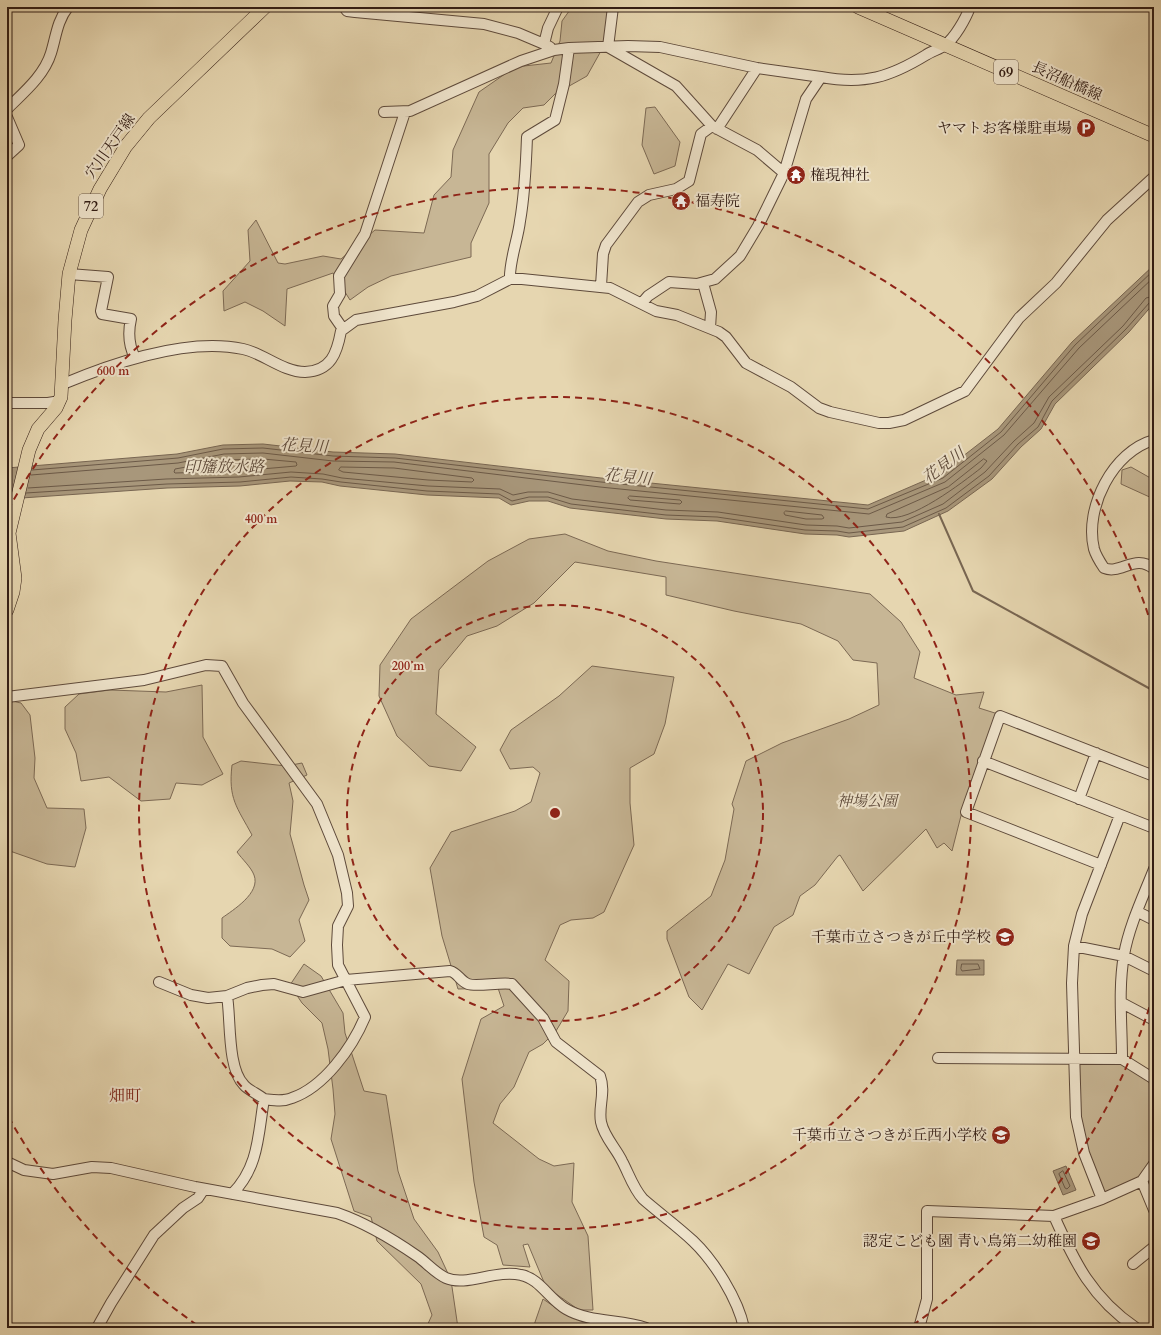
<svg xmlns="http://www.w3.org/2000/svg" width="1161" height="1335" font-family="Cardo,'Noto Serif JP',serif">
<style>
.green{fill:#c7b695;stroke:#7c6954}
.water{fill:#a8977b;stroke:#786652}
.lines{fill:none;stroke-linecap:round;stroke-linejoin:round}
.shore{stroke:#6c5a48;stroke-width:1}
.stream{stroke:#786652;stroke-width:2}
.minor-casing{stroke:#5e4a3b;stroke-width:12}
.major-casing{stroke:#311c14;stroke-width:14}
.minor{stroke:#efe4cc;stroke-width:10}
.major{stroke:#e6d6b0;stroke-width:13}
.ring{fill:none;stroke:#8f2418;stroke-width:2;stroke-dasharray:7 5}
.labels{text-anchor:middle;stroke-width:4;stroke-linejoin:round;paint-order:stroke}
.shield{fill:#efe4cc;stroke:#6a584b;stroke-width:1}
.shield-label{font-size:14px;font-weight:bold;fill:#311c14}
.street-label{font-size:15px;fill:#311c14;stroke:#efe4cc}
.poi-label{font-size:15px;fill:#311c14;stroke:#efe4cc;text-anchor:end}
.park-label{font-size:15px;font-style:italic;fill:#5e4a3b;stroke:#efe4cc}
.water-label{font-size:16px;font-style:italic;fill:#5b4738;stroke:#efe4cc}
.neighbourhood-label{font-size:16px;fill:#7a1f14;stroke:#efe4cc}
.centre{fill:#8f2418;stroke:#efe4cc;stroke-width:2}
.ring-label{font-size:12px;text-anchor:middle;font-weight:bold;fill:#8f2418;stroke:#efe4cc;stroke-width:4;stroke-linejoin:round;paint-order:stroke}
</style>
<rect width="100%" height="100%" fill="#e6d6b0"/>
<filter id="stains"><feTurbulence type="fractalNoise" baseFrequency=".005" numOctaves="4"/><feColorMatrix values="0 0 0 0 .2 0 0 0 0 .09 0 0 0 0 .02 0 0 0 .5 -.17"/></filter>
<radialGradient id="worn" r=".72"><stop offset=".6" stop-color="#630" stop-opacity="0"/><stop offset="1" stop-color="#630" stop-opacity=".3"/></radialGradient>
<path class="green" d="M 572,7 L 610,7 L 606,42 L 587,76 L 555,94 L 544,105 L 523,108 L 508,123 L 489,154 L 489,203 L 471,243 L 471,257 L 391,276 L 368,287 L 350,300 L 333,273 L 287,289 L 285,326 L 263,311 L 245,302 L 224,311 L 223,291 L 250,261 L 248,230 L 256,220 L 278,263 L 285,264 L 323,256 L 341,259 L 375,230 L 424,233 L 434,195 L 451,177 L 453,150 L 479,92 L 515,67 L 551,63 L 560,41 L 562,21 Z
M 655,107 L 680,142 L 675,166 L 654,174 L 642,145 L 646,108 Z
M 1131,467 L 1154,480 L 1154,499 L 1121,484 L 1122,470 Z
M 565,534 L 608,551 L 656,561 L 870,594 L 901,622 L 920,652 L 914,678 L 956,695 L 984,692 L 979,708 L 998,714 L 965,800 L 952,851 L 944,843 L 937,848 L 926,829 L 863,891 L 840,855 L 838,856 L 815,885 L 800,896 L 793,915 L 774,927 L 749,974 L 728,964 L 702,1010 L 689,997 L 667,939 L 667,931 L 711,896 L 725,860 L 734,809 L 732,804 L 746,761 L 782,743 L 849,719 L 879,705 L 877,663 L 853,660 L 838,641 L 801,624 L 734,611 L 666,595 L 666,577 L 575,562 L 534,603 L 497,626 L 467,636 L 439,670 L 436,714 L 476,747 L 461,771 L 429,766 L 397,736 L 379,696 L 380,665 L 411,619 L 488,561 L 529,539 Z
M 592,666 L 674,677 L 665,724 L 654,754 L 630,768 L 630,803 L 634,845 L 604,912 L 593,918 L 571,920 L 560,925 L 545,960 L 569,981 L 568,1011 L 556,1031 L 543,1044 L 529,1052 L 514,1087 L 500,1104 L 493,1123 L 539,1159 L 554,1166 L 574,1163 L 572,1202 L 588,1236 L 593,1310 L 579,1310 L 546,1287 L 528,1244 L 523,1245 L 530,1267 L 503,1265 L 497,1245 L 484,1237 L 474,1182 L 462,1079 L 481,1019 L 504,1006 L 498,988 L 458,989 L 442,936 L 430,868 L 451,832 L 515,811 L 531,802 L 540,773 L 533,767 L 510,769 L 500,750 L 511,730 L 559,696 Z
M 202,685 L 203,737 L 223,774 L 202,785 L 176,783 L 170,799 L 141,801 L 109,777 L 81,781 L 76,753 L 65,729 L 65,707 L 79,694 L 110,690 L 166,692 Z
M 7,700 L 21,703 L 30,715 L 35,758 L 34,778 L 47,808 L 84,809 L 86,828 L 75,867 L 47,864 L 7,850 Z
M 241,761 L 286,766 L 302,763 L 307,775 L 289,783 L 293,801 L 290,834 L 304,885 L 309,900 L 299,920 L 305,941 L 290,957 L 272,949 L 230,946 L 222,938 L 222,918 C 233,910 261,893 254,875 C 251,867 242,859 237,852 L 252,835 C 237,807 228,799 232,765 Z
M 304,964 L 321,976 L 343,1013 L 345,1033 L 364,1091 L 386,1095 L 398,1171 L 414,1219 L 438,1252 L 451,1280 L 458,1328 L 426,1328 L 432,1315 L 421,1284 L 377,1241 L 371,1217 L 354,1211 L 331,1139 L 335,1114 L 333,1089 L 328,1049 L 322,1023 L 302,1003 L 290,985 Z
M 1120,1062 L 1154,1083 L 1154,1158 L 1140,1178 L 1106,1192 L 1101,1189 L 1090,1159 L 1080,1120 L 1078,1063 Z
M 543,1299 L 562,1312 L 594,1323 L 592,1328 L 533,1328 Z"/>
<path class="water" d="M 1154,265 L 1154,303 L 1129,332 L 1055,404 L 1041,429 L 1021,447 L 992,479 L 948,511 L 904,531 L 849,537 L 837,535 L 805,534 L 717,521 L 666,519 L 570,508 L 548,501 L 529,501 L 511,505 L 499,498 L 427,495 L 340,486 L 322,482 L 290,481 L 240,486 L 167,488 L 7,499 L 7,468 L 177,454 L 223,445 L 263,444 L 333,452 L 395,454 L 601,478 L 868,505 L 940,474 L 998,429 L 1072,342 Z
M 957,960 L 984,960 L 984,975 L 956,975 Z
M 1066,1166 L 1076,1190 L 1063,1195 L 1053,1171 Z"/>
<g class="lines">
<path class="shore" d="M 263,459 L 296,462 L 297,465 L 296,466 L 239,471 L 175,473 L 174,472 L 175,469 L 225,460 Z
M 984,459 L 987,461 L 981,468 C 963,482 909,524 886,517 L 887,514 L 948,487 Z
M 341,467 L 394,468 L 472,478 L 474,480 L 472,482 L 428,480 L 343,472 L 339,470 Z
M 32,470 L 178,458 L 223,449 L 263,448 L 333,456 L 395,458 L 601,482 L 868,509 L 943,478 L 1001,432 L 1075,345 L 1154,270
M 31,475 L 178,463 L 224,454 L 263,453 L 333,461 L 394,462 L 600,487 L 869,514 L 945,482 L 1004,435 L 1079,348 L 1154,277
M 28,488 L 166,479 L 239,477 L 291,472 L 323,474 L 342,478 L 428,486 L 500,489 L 513,495 L 528,492 L 548,492 L 572,499 L 666,510 L 718,512 L 806,525 L 837,526 L 849,528 L 902,522 L 943,504 L 985,472 L 1014,441 L 1034,423 L 1049,397 L 1123,326 L 1146,298 L 1154,296
M 26,493 L 167,484 L 240,482 L 291,477 L 322,479 L 341,482 L 427,491 L 499,494 L 512,501 L 529,497 L 548,497 L 571,504 L 666,515 L 717,517 L 805,530 L 837,531 L 849,533 L 903,527 L 946,508 L 989,476 L 1018,444 L 1038,427 L 1052,401 L 1126,329 L 1150,302 L 1154,301
M 630,496 L 680,500 L 682,502 L 680,504 L 630,500 L 628,498 Z
M 786,511 L 822,515 L 824,518 L 822,519 L 806,519 L 785,515 L 784,513 Z
M 962,964 L 978,964 L 980,969 L 962,971 L 961,969 Z
M 1063,1171 L 1070,1186 L 1067,1189 L 1065,1188 L 1059,1174 Z"/>
<path class="stream" d="M 939,514 L 973,591 L 1154,691"/>
<g class="minor-casing">
<path id="minor" d="M 344,7 L 347,11 L 355,12 L 484,24 L 518,33 L 544,44
M 613,7 L 608,47 L 676,86 L 712,126
M 550,47 L 544,44 L 548,28 L 558,7
M 7,109 C 23,93 44,76 51,53 C 56,37 57,21 68,7
M 384,112 L 410,111 L 521,61 L 554,50 L 569,48 L 628,46 L 660,47 L 757,68 L 821,77
M 7,117 L 19,145 L 7,156
M 717,129 L 757,68
M 69,274 L 108,277 L 101,311 L 102,314 L 131,319 C 128,332 129,346 135,358
M 510,279 C 509,262 518,239 520,221 C 525,193 526,165 527,137 L 555,120 L 564,84 L 569,48
M 703,283 L 711,312 L 710,328
M 601,286 L 603,254 L 606,245 L 638,202 L 649,195 L 676,189 L 689,181 L 701,134 L 712,126 L 757,150 L 784,173
M 642,303 L 648,296 L 669,282 L 697,284 L 715,279 L 740,256 L 758,226 L 784,173 L 806,99 L 821,77 C 865,85 890,77 926,55 C 932,51 940,49 945,45 C 955,38 966,18 970,7
M 343,329 L 334,316 L 333,306 L 340,294 L 339,276 L 365,234 L 405,112
M 63,384 C 113,363 188,337 243,349 C 263,353 283,372 305,372 C 331,371 337,353 341,331 L 356,320 L 454,302 L 477,296 L 510,279 L 522,279 L 610,288 L 656,311 L 677,315 L 719,332 L 726,337 L 746,363 L 791,387 L 819,408 L 830,412 L 879,423 L 889,423 L 904,420 L 965,391 L 1019,318 L 1056,283 L 1107,220 L 1154,177
M 7,403 L 48,403 L 60,401
M 1154,440 C 1113,451 1084,508 1094,549 C 1096,556 1100,562 1104,568 C 1121,575 1135,553 1154,569
M 7,697 L 144,680 L 206,665 L 222,666 L 243,703 L 317,804 L 338,855 L 347,893 L 348,906 L 338,926 L 337,945 L 338,965 L 365,1017 C 352,1048 324,1087 292,1098 C 283,1102 273,1100 264,1099 C 258,1094 248,1090 244,1085 C 227,1068 231,1019 227,996
M 983,761 L 1154,828
M 1079,799 L 1096,753
M 1101,865 L 966,812 L 1000,716 L 1154,776
M 1138,912 L 1154,920
M 1074,946 L 1124,956 L 1154,971
M 159,982 L 191,995 L 208,998 L 227,996 L 247,988 L 262,985 L 274,984 L 303,992 L 346,980 L 450,971 C 458,973 460,981 468,984 C 476,987 501,982 512,984 L 543,1018 L 556,1042 L 600,1076 C 606,1092 598,1107 601,1122 C 604,1137 616,1148 622,1161 C 629,1174 633,1188 643,1199 C 659,1213 677,1226 693,1241 C 714,1261 738,1299 744,1328
M 1122,1003 L 1154,1020
M 938,1058 L 1122,1059 L 1154,1079
M 1122,1059 C 1122,1025 1118,989 1124,955 C 1129,926 1143,897 1154,869
M 7,1162 L 24,1170 L 53,1174 L 92,1167 L 111,1168 L 195,1187 L 337,1213 C 366,1223 391,1238 417,1256 C 426,1262 435,1273 446,1278 C 466,1287 496,1269 521,1275 C 539,1278 550,1300 566,1309 C 590,1323 620,1319 646,1328
M 1142,1181 L 1154,1210
M 232,1194 C 259,1167 258,1135 264,1099
M 1102,1199 L 1084,1153 L 1076,1117 L 1072,983 L 1074,946 L 1082,914 L 1120,815
M 1054,1216 C 1075,1263 1092,1298 1136,1328
M 1133,1264 L 1154,1247
M 97,1328 L 111,1303 L 154,1235 L 183,1208 L 198,1198 L 204,1189
M 919,1328 L 927,1299 L 927,1211 L 1054,1216 L 1102,1199 L 1142,1181 L 1154,1164
M 1153,1328 L 1154,1327"/>
</g>
<g class="major-casing">
<path id="major" d="M 858,7 L 1154,136
M 7,610 L 13,592 L 15,578 L 9,533 L 29,450 L 38,429 L 56,408 L 61,397 L 65,320 L 69,274 L 81,230 L 100,189 L 126,146 L 149,118 L 265,7"/>
</g>
<use href="#minor" class="minor"/>
<use href="#major" class="major"/>
</g>
<g class="ring">
<circle cx="555" cy="813" r="208"/>
<circle cx="555" cy="813" r="416"/>
<path d="M1153 996A625 625 0 0 1 913 1325M197 1325A625 625 0 0 1 8 1116M8 510A625 625 0 0 1 1153 630"/>
</g>
<defs>
<g id="parking-disc" transform="scale(1)"><circle r="9.5" fill="#8f2418" stroke="#efe4cc"/><path d="M-3.5-5.5H1a3.5 3.5 0 0 1 0 7H-1V5.5H-3.5ZM-1-3.4V-.6H.8a1.4 1.4 0 0 0 0-2.8Z" fill="#fff"/></g>
<g id="temple-disc" transform="scale(1)"><circle r="9.5" fill="#8f2418" stroke="#efe4cc"/><path d="M0-6L5-2H3V0L6.5 2.5H4V6H1.5V3h-3V6H-4V2.5H-6.5L-3 0V-2H-5Z" fill="#fff"/></g>
<g id="school-disc" transform="scale(1)"><circle r="9.5" fill="#8f2418" stroke="#efe4cc"/><path d="M0-5L7-2L0 1L-7-2ZM-4 1L0 2.5L4 1V4Q0 6-4 4Z" fill="#fff"/></g>
</defs>
<g fill-rule="evenodd">
<use href="#parking-disc" x="1086" y="128"/>
<use href="#temple-disc" x="796" y="175"/>
<use href="#temple-disc" x="681" y="201"/>
<use href="#school-disc" x="1005" y="937"/>
<use href="#school-disc" x="1001" y="1135"/>
<use href="#school-disc" x="1091" y="1241"/>
</g>
<g class="labels">
<g class="shield">
<rect x="994" y="60" width="24" height="24" rx="3"/>
<rect x="79" y="194" width="24" height="24" rx="3"/>
</g>
<g class="shield-label">
<text x="1006" y="77">69</text>
<text x="91" y="211">72</text>
</g>
<g class="street-label">
<text transform="translate(1067 81) rotate(24)" y="5">長沼船橋線</text>
<text transform="translate(110 146) rotate(-55)" y="5">穴川天戸線</text>
</g>
<g class="poi-label">
<text x="1072" y="133">ヤマトお客様駐車場</text>
<text x="810" y="180" text-anchor="start">権現神社</text>
<text x="695" y="206" text-anchor="start">福寿院</text>
<text x="991" y="942">千葉市立さつきが丘中学校</text>
<text x="987" y="1140">千葉市立さつきが丘西小学校</text>
<text x="1077" y="1246">認定こども園 青い鳥第二幼稚園</text>
</g>
<g class="park-label">
<text x="867" y="806">神場公園</text>
</g>
<g class="water-label">
<text transform="translate(304 445) rotate(3)" y="6">花見川</text>
<text transform="translate(943 465) rotate(-37)" y="6">花見川</text>
<text x="224" y="472">印旛放水路</text>
<text transform="translate(628 476) rotate(6)" y="6">花見川</text>
</g>
<g class="neighbourhood-label">
<text x="125" y="1101">畑町</text>
</g>
</g>
<circle cx="555" cy="813" r="6" class="centre"/>
<g class="ring-label">
<text x="113" y="375">600 m</text>
<text x="261" y="523">400 m</text>
<text x="408" y="670">200 m</text>
</g>
<rect width="1161" height="1335" fill="none" stroke="#e6d6b0" stroke-width="24"/>
<rect x="8" y="8" width="1145" height="1319" fill="none" stroke="#311c14" stroke-width="2"/>
<rect x="12" y="12" width="1137" height="1311" fill="none" stroke="#311c14"/>
<rect width="100%" height="100%" filter="url(#stains)"/>
<rect width="100%" height="100%" fill="url(#worn)"/>
</svg>
